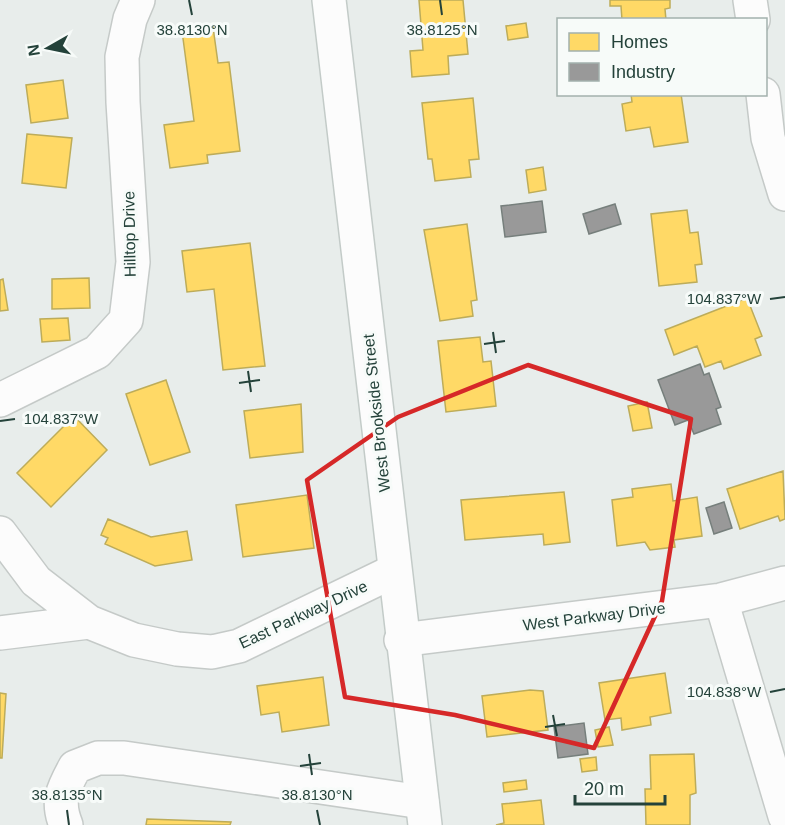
<svg xmlns="http://www.w3.org/2000/svg" width="785" height="825" font-family="Arial,sans-serif">
<style>
.homes{fill:#ffd966;stroke:#bdac59;stroke-width:1.5}
.industry{fill:#999;stroke:#767f7c;stroke-width:1.5}
.lines{fill:none;stroke-linecap:round;stroke-linejoin:round}
.street-casing{stroke:#c5cac8;stroke-width:36}
.secondary-casing{stroke:#c3cbc8;stroke-width:36}
.street{stroke:#fcfcfc;stroke-width:33}
.secondary{stroke:#fcfcfc;stroke-width:33}
.marked{fill:none;stroke:#d62828;stroke-width:4.5;stroke-linejoin:round}
.ticks{fill:none;stroke:#24423a;stroke-width:2}
.labels{text-anchor:middle;stroke-width:6;stroke-linejoin:round;paint-order:stroke}
.street-label{font-size:16px;fill:#24423a;stroke:#f7fbf9}
.ticks-label{font-size:15px;text-anchor:middle;fill:#24423a;stroke:#f7fbf9;stroke-width:6;stroke-linejoin:round;paint-order:stroke}
</style>
<rect width="100%" height="100%" fill="#e8edeb"/>
<path class="homes" d="M 419,0 L 463,0 L 468,54 L 448,56 L 449,74 L 412,77 L 410,51 L 423,50 Z
M 610,0 L 670,0 L 670,8 L 665,9 L 666,20 L 622,20 L 621,6 L 610,6 Z
M 526,23 L 528,37 L 508,40 L 506,26 Z
M 213,27 L 218,63 L 229,62 L 240,151 L 207,155 L 208,163 L 170,168 L 164,125 L 194,121 L 182,31 Z
M 63,80 L 68,118 L 31,123 L 26,85 Z
M 631,94 L 681,94 L 688,142 L 654,147 L 650,127 L 626,131 L 622,104 L 632,102 Z
M 473,98 L 479,159 L 469,160 L 471,177 L 435,181 L 432,159 L 428,159 L 422,103 Z
M 27,134 L 72,138 L 66,188 L 22,183 Z
M 543,167 L 546,190 L 529,193 L 526,170 Z
M 687,210 L 690,233 L 698,232 L 702,264 L 695,265 L 697,282 L 659,286 L 651,214 Z
M 467,224 L 477,300 L 471,301 L 473,316 L 440,321 L 424,230 Z
M 250,243 L 265,366 L 223,370 L 214,289 L 187,292 L 182,251 Z
M 89,278 L 90,308 L 52,309 L 52,279 Z
M 3,279 L 8,310 L 0,311 L 0,280 Z
M 747,298 L 762,336 L 755,339 L 761,355 L 724,369 L 721,361 L 705,367 L 697,346 L 674,355 L 665,330 Z
M 68,318 L 70,340 L 42,342 L 40,319 Z
M 480,337 L 483,362 L 491,361 L 496,406 L 446,412 L 438,341 Z
M 166,380 L 190,452 L 150,465 L 126,394 Z
M 647,402 L 652,428 L 633,431 L 628,406 Z
M 301,404 L 303,452 L 250,458 L 244,411 Z
M 74,416 L 107,450 L 51,507 L 17,473 Z
M 783,471 L 785,519 L 780,521 L 778,516 L 740,529 L 727,489 Z
M 671,484 L 673,501 L 697,497 L 702,536 L 674,540 L 675,547 L 650,550 L 645,542 L 617,546 L 612,500 L 633,497 L 632,489 Z
M 564,492 L 570,542 L 544,545 L 543,534 L 465,540 L 461,500 Z
M 307,495 L 314,548 L 243,557 L 236,505 Z
M 108,519 L 151,537 L 187,531 L 192,560 L 155,566 L 105,544 L 108,538 L 101,535 Z
M 665,673 L 671,713 L 650,717 L 651,725 L 622,730 L 621,718 L 605,720 L 599,683 Z
M 323,677 L 329,725 L 282,732 L 279,712 L 261,715 L 257,686 Z
M 530,690 L 543,691 L 548,730 L 487,737 L 482,696 Z
M 0,693 L 6,694 L 2,758 L 0,758 Z
M 609,727 L 613,745 L 598,747 L 595,730 Z
M 694,754 L 696,793 L 690,795 L 690,825 L 646,825 L 645,789 L 651,789 L 650,755 Z
M 596,757 L 597,770 L 582,772 L 580,759 Z
M 526,780 L 527,789 L 504,792 L 503,783 Z
M 541,800 L 544,825 L 496,825 L 504,823 L 502,804 Z
M 147,819 L 231,822 L 230,825 L 146,825 Z"/>
<path class="industry" d="M 542,201 L 546,232 L 505,237 L 501,206 Z
M 615,204 L 621,224 L 589,234 L 583,214 Z
M 700,364 L 704,375 L 709,373 L 721,407 L 716,409 L 721,424 L 694,434 L 688,420 L 675,425 L 658,380 Z
M 724,502 L 732,528 L 714,534 L 706,508 Z
M 584,723 L 588,754 L 558,758 L 554,727 Z"/>
<g class="lines">
<g class="street-casing">
<path id="street" d="M 750,0 L 753,20
M 763,94 L 768,138 L 785,194
M 0,400 L 97,352 L 126,320 L 133,262 L 123,102 L 122,57 L 130,19 L 138,0
M 0,533 L 36,581 L 89,622
M 721,600 L 785,816
M 0,633 L 89,622 L 134,640 L 177,649 L 212,652 L 239,646 L 394,571
M 401,640 L 721,600 L 785,583
M 66,825 C 56,801 63,789 75,767 L 98,758 L 124,758 L 422,802"/>
</g>
<g class="secondary-casing">
<path id="secondary" d="M 329,0 L 425,825"/>
</g>
<use href="#street" class="street"/>
<use href="#secondary" class="secondary"/>
</g>
<path class="marked" d="M 528,365 L 691,419 L 662,601 L 594,748 L 455,715 L 345,697 L 307,480 L 398,417 Z"/>
<path class="ticks" d="M 189,0 L 192,15M 440,0 L 442,15M 770,299 L 785,297M 493,332 L 496,353M 484,344 L 505,341M 248,371 L 251,392M 239,383 L 260,380M 0,421 L 15,419M 770,692 L 785,689M 553,715 L 557,736M 545,727 L 565,724M 309,754 L 312,775M 300,766 L 321,763M 67,810 L 69,825M 317,810 L 320,825"/>
<g class="labels">
<g class="street-label">
<text transform="translate(129 234) rotate(-91)" y="6">Hilltop Drive</text>
<text transform="translate(376 413) rotate(-96)" y="6">West Brookside Street</text>
<text transform="translate(303 614) rotate(-25)" y="6">East Parkway Drive</text>
<text transform="translate(594 616) rotate(-7)" y="6">West Parkway Drive</text>
</g>
</g>
<g class="ticks-label">
<text x="192" y="35">38.8130°N</text>
<text x="442" y="35">38.8125°N</text>
<text x="724" y="304">104.837°W</text>
<text x="61" y="424">104.837°W</text>
<text x="724" y="697">104.838°W</text>
<text x="67" y="800">38.8135°N</text>
<text x="317" y="800">38.8130°N</text>
</g>
<rect x="557" y="18" width="210" height="78" fill="#f7fbf9" stroke="#a3b1ad" stroke-width="1.5"/>
<rect x="569" y="33" width="30" height="18" fill="#ffd966" stroke="#a3b1ad" stroke-width="1.5"/>
<text x="611" y="48" font-size="18" fill="#24423a">Homes</text>
<rect x="569" y="63" width="30" height="18" fill="#999999" stroke="#a3b1ad" stroke-width="1.5"/>
<text x="611" y="78" font-size="18" fill="#24423a">Industry</text>
<g transform="translate(48 48) rotate(261)" stroke="#f7fbf9" stroke-width="4.5" paint-order="stroke">
<path d="M0-4.5L10 22L0 15L-10 22Z" fill="#24423a"/>
<text y="-9" font-size="16" font-weight="bold" text-anchor="middle" fill="#24423a">N</text>
</g>
<path d="M575 795v9h90v-9" fill="none" stroke="#24423a" stroke-width="3"/>
<text x="584" y="795" font-size="18" fill="#24423a" stroke="#f7fbf9" stroke-width="4.5" paint-order="stroke">20 m</text>
</svg>
